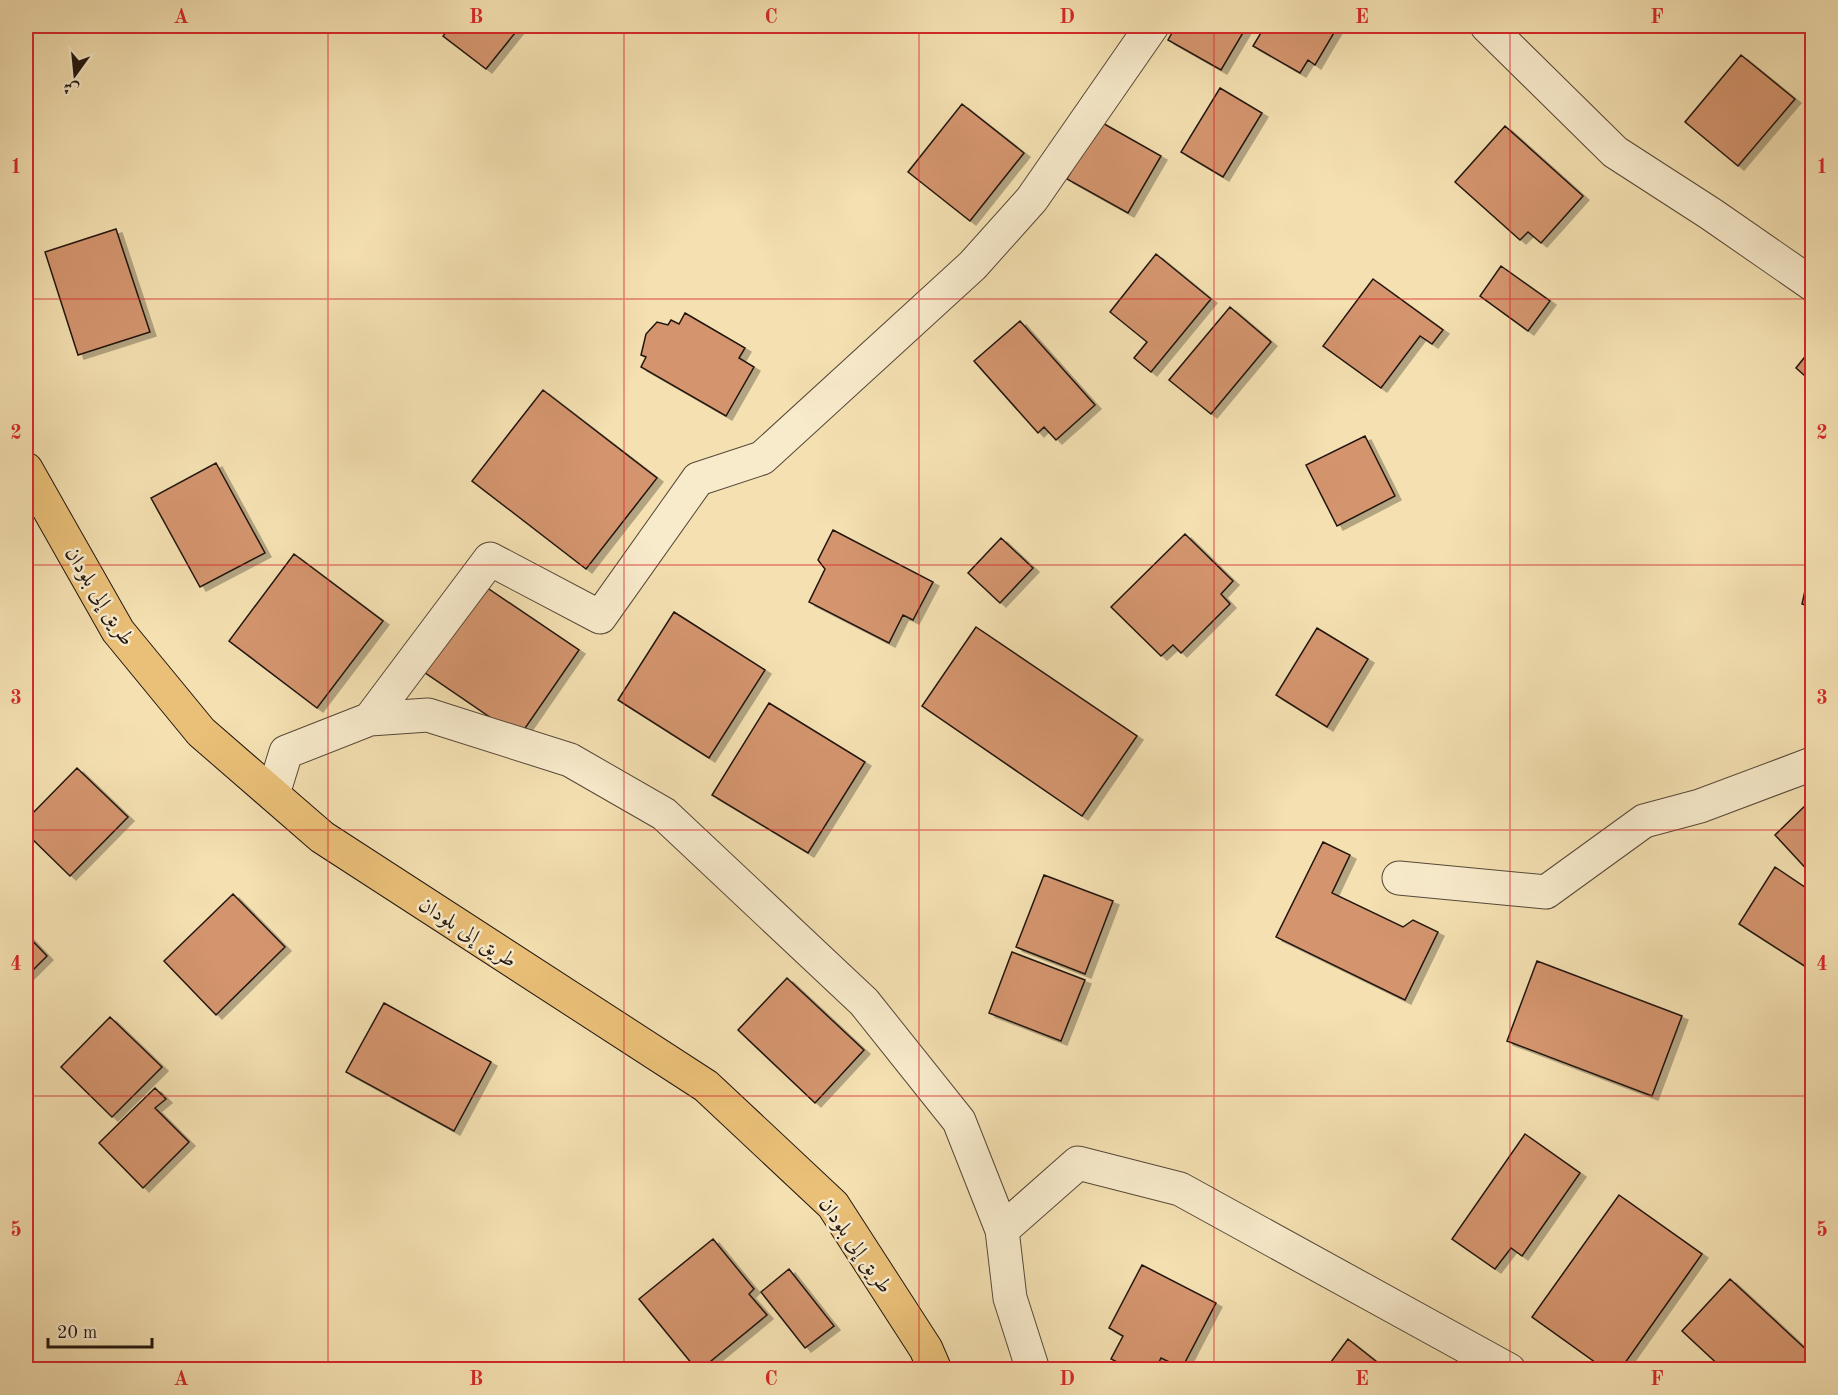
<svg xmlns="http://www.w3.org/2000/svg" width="1838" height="1395" font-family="'Old Standard TT',Amiri,serif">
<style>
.building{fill:#d4956e;stroke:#21150f;stroke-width:1.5;filter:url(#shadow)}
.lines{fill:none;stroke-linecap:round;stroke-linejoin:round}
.minor-casing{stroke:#564838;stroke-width:35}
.major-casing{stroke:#21150f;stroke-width:35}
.minor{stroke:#f8ebcc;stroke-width:33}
.major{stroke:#eac078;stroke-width:33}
.grid{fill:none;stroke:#d62828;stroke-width:1.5;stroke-opacity:0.55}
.labels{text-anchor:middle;stroke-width:5;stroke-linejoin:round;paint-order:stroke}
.street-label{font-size:21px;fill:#21150f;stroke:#f8ebcc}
.neatline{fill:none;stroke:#d62828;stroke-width:2}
.grid-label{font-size:20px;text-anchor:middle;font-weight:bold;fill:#d62828}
</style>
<defs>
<filter id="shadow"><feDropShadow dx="6" dy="4" stdDeviation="0" flood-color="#0004"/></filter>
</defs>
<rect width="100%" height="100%" fill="#f4e0b1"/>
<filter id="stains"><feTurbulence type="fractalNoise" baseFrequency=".00333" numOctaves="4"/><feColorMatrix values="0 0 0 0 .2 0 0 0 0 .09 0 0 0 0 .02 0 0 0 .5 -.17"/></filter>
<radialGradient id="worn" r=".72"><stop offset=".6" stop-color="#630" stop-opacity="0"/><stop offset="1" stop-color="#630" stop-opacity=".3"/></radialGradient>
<path class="building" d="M 451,26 L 516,26 L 519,28 L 486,69 L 443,36 Z
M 1176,26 L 1247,26 L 1221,70 L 1168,40 Z
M 1265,26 L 1338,26 L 1315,65 L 1308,60 L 1300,73 L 1253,46 Z
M 1741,55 L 1795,99 L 1738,166 L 1685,122 Z
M 1220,88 L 1262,113 L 1223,177 L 1181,152 Z
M 962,104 L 1024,153 L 970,221 L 908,172 Z
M 1099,121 L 1161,156 L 1128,213 L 1067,179 Z
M 1505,126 L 1583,196 L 1541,243 L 1528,232 L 1520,240 L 1455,182 Z
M 116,229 L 150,332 L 78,355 L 45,252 Z
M 1156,254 L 1211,299 L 1151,372 L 1134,358 L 1147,342 L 1110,312 Z
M 1501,266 L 1550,301 L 1528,331 L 1480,296 Z
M 1373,279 L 1443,330 L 1432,344 L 1420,336 L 1381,388 L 1323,346 Z
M 1230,307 L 1271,342 L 1211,414 L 1169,380 Z
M 685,313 L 745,348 L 739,358 L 754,367 L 726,416 L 641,367 L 646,357 L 641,355 L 646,334 L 657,322 L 668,325 L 671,320 L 679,324 Z
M 1020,321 L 1095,405 L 1056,440 L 1044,427 L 1038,433 L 974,361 Z
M 1812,348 L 1812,382 L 1796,368 Z
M 543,390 L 657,478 L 586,569 L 472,481 Z
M 1365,436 L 1395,496 L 1337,526 L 1306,465 Z
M 216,463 L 265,553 L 200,587 L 151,498 Z
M 833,530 L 933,582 L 913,620 L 903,615 L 889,643 L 809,602 L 825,569 L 818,560 Z
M 1185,534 L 1233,581 L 1221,594 L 1230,604 L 1181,653 L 1173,645 L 1161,656 L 1111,607 Z
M 1001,538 L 1033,568 L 1000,603 L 968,573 Z
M 294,554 L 383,621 L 317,708 L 229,641 Z
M 1812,560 L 1812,607 L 1802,604 Z
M 480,583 L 579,650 L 519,737 L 421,670 Z
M 674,612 L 765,670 L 709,758 L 618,700 Z
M 976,627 L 1137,736 L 1082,816 L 922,706 Z
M 1317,628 L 1368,659 L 1327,727 L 1276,695 Z
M 769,703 L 865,762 L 808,853 L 712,795 Z
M 77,768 L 128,817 L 70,876 L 26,833 L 26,820 Z
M 1812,799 L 1812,875 L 1775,835 Z
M 1323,842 L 1350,855 L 1332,893 L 1403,927 L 1413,920 L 1438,932 L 1405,1000 L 1276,937 Z
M 1775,867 L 1812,892 L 1812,957 L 1806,967 L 1739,924 Z
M 1044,875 L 1113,901 L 1085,974 L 1016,947 Z
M 233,894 L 285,947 L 216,1015 L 164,961 Z
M 26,934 L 47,956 L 26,977 Z
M 1012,952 L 1085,980 L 1061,1041 L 989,1013 Z
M 1537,961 L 1682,1016 L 1652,1096 L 1507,1041 Z
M 787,978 L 864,1050 L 815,1103 L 738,1030 Z
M 384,1003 L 491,1062 L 454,1131 L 346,1072 Z
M 110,1017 L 162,1067 L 112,1117 L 61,1067 Z
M 155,1088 L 166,1099 L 155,1108 L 189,1142 L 143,1188 L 99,1143 Z
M 1525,1134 L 1580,1173 L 1522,1256 L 1511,1248 L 1495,1269 L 1452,1239 Z
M 1619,1195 L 1702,1254 L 1620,1370 L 1606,1370 L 1532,1317 Z
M 713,1239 L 754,1289 L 749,1294 L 767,1315 L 700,1370 L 697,1370 L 639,1299 Z
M 1142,1265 L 1216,1303 L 1182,1368 L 1161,1358 L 1155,1370 L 1143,1365 L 1140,1370 L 1133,1370 L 1111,1359 L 1123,1336 L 1109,1328 Z
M 789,1269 L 834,1326 L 805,1348 L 761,1292 Z
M 1730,1279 L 1812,1355 L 1812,1370 L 1724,1370 L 1682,1331 Z
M 1348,1339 L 1387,1370 L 1325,1370 Z"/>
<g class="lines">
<g class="minor-casing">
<path id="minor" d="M 1487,26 L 1615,152 L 1711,214 L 1812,284
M 370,719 L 490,559 L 600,617 L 698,479 L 762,458 L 973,265 L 1032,199 L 1152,26
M 273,794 L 286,752 L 370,719 L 428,715 L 570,760 L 664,814 L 864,1002 L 959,1121 L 1002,1230
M 1399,878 L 1546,892 L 1644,821 L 1700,806 L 1812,764
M 1033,1370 L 1010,1298 L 1002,1230 L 1078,1163 L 1180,1189 L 1509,1370"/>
</g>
<g class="major-casing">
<path id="major" d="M 26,469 L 118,631 L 201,732 L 322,837 L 706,1086 L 833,1205 L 926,1349 L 935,1370"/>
</g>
<use href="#minor" class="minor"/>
<use href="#major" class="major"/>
</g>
<path class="grid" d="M 328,26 L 328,1370M 624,26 L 624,1370M 919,26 L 919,1370M 1214,26 L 1214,1370M 1510,26 L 1510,1370M 26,299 L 1812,299M 26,565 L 1812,565M 26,830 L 1812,830M 26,1096 L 1812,1096"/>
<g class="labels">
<g class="street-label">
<text transform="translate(100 596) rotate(58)" y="7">طريق إلى بلودان</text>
<text transform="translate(468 932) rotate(33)" y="7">طريق إلى بلودان</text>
<text transform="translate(856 1245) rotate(55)" y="7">طريق إلى بلودان</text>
</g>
</g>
<rect width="1838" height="1395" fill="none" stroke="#f4e0b1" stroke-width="66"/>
<g transform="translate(75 75) rotate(195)" stroke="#f8ebcc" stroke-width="4.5" paint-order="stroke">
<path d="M0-4.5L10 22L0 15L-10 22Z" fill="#21150f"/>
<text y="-9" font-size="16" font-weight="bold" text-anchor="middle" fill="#21150f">ش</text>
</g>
<path d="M48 1338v9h104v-9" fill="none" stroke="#21150f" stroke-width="3"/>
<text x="57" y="1338" font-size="18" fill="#21150f" stroke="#f8ebcc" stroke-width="4.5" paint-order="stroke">20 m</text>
<rect x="33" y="33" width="1772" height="1329" class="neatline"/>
<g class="grid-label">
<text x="181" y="23">A</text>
<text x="476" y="23">B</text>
<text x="771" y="23">C</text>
<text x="1067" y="23">D</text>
<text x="1362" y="23">E</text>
<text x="1657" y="23">F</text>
<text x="16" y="173">1</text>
<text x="1822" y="173">1</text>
<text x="16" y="439">2</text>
<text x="1822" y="439">2</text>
<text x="16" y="704">3</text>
<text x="1822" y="704">3</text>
<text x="16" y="970">4</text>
<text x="1822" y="970">4</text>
<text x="16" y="1236">5</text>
<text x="1822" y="1236">5</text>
<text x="181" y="1385">A</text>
<text x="476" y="1385">B</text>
<text x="771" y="1385">C</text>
<text x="1067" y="1385">D</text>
<text x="1362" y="1385">E</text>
<text x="1657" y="1385">F</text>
</g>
<rect width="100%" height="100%" filter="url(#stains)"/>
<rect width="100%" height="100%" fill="url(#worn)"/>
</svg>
